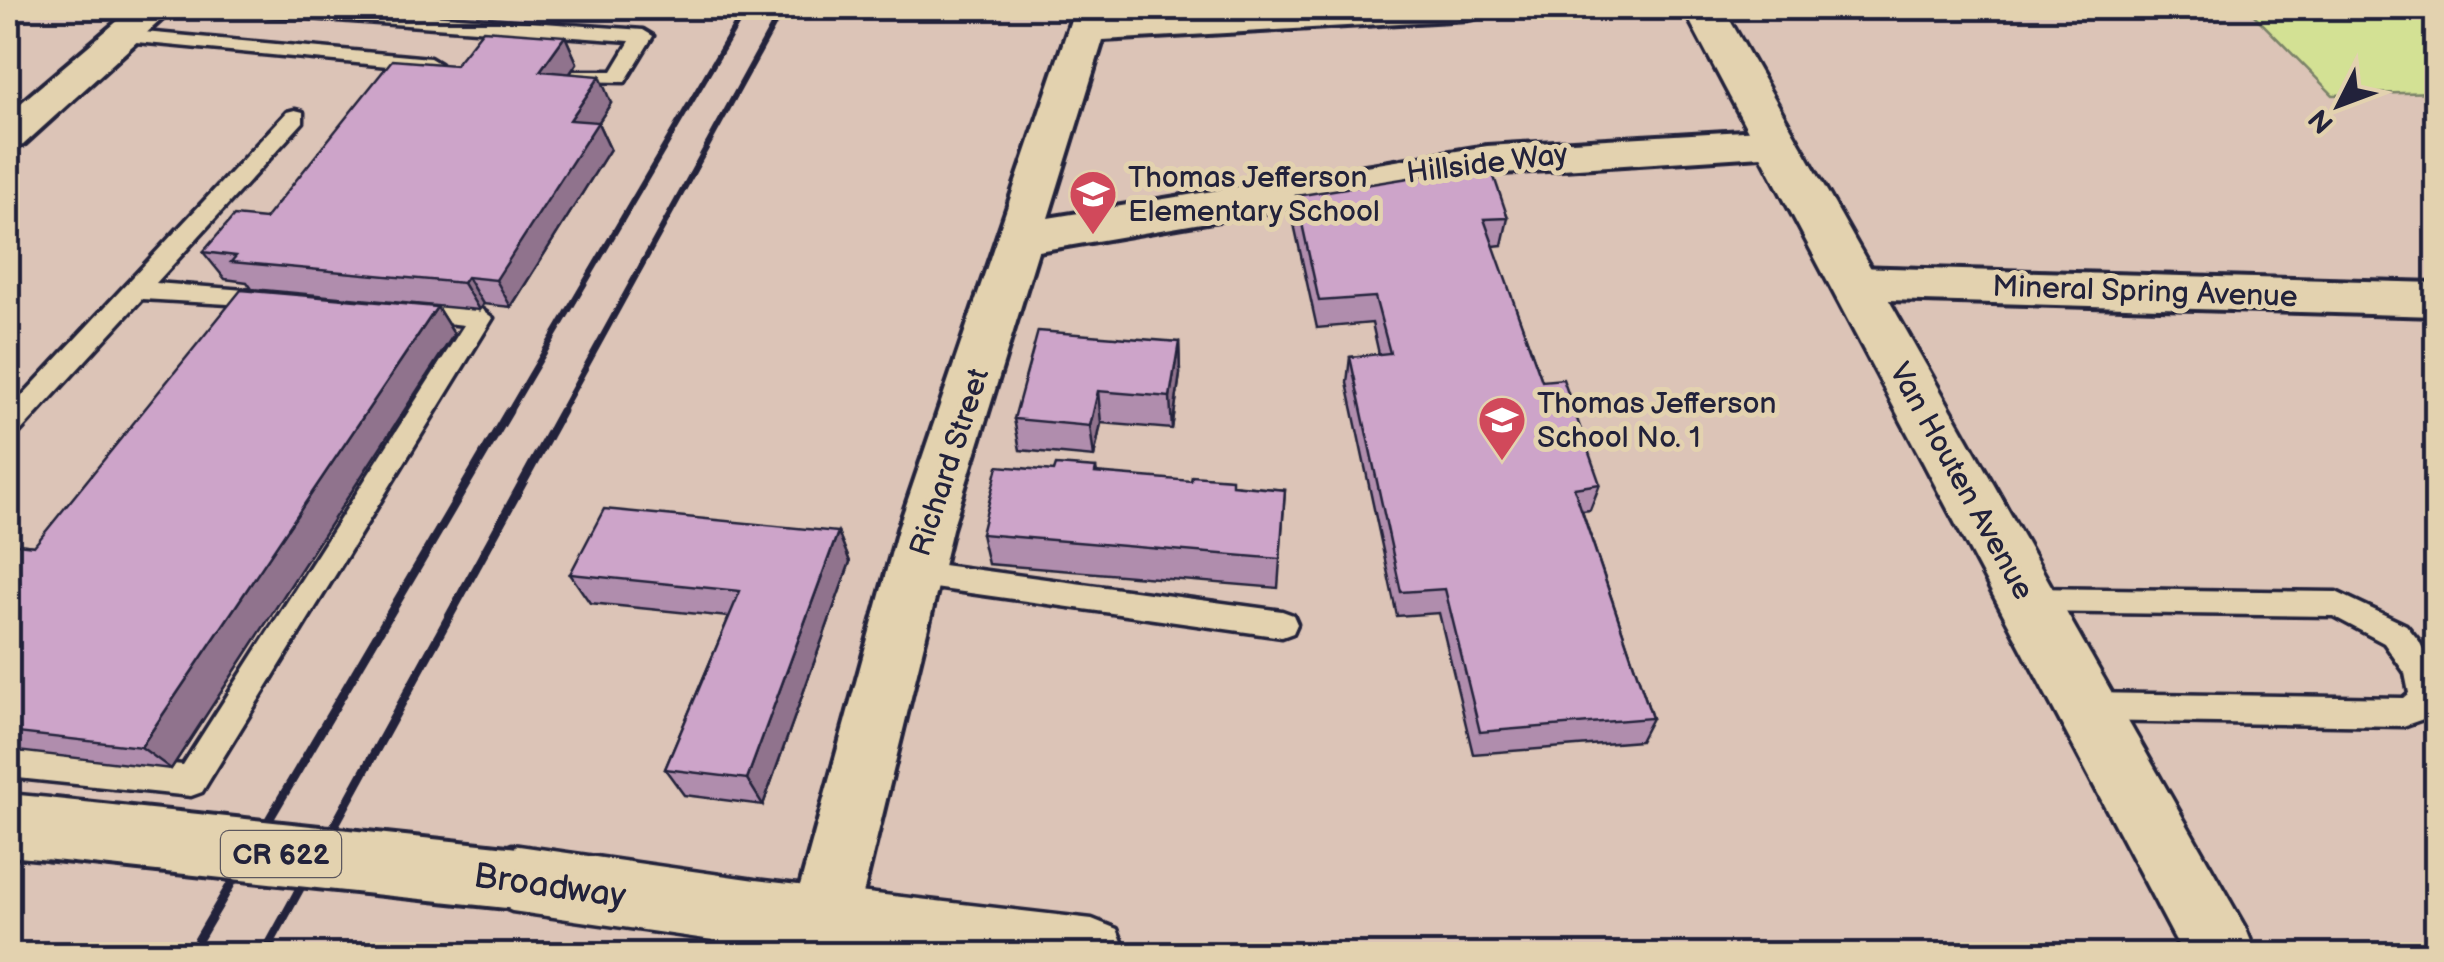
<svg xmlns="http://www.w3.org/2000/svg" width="2444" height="962" font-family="'Balsamiq Sans',sans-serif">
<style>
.green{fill:#d3e194;stroke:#7a8268;stroke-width:2.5}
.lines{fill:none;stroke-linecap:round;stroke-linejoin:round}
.service-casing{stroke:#22223b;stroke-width:7}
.minor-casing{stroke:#22223b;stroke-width:8}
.secondary-casing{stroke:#22223b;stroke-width:7}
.primary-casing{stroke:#22223b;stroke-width:7}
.service{fill:#e3d2af;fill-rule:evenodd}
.minor{fill:#e3d2af;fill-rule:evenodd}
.secondary{fill:#e3d2af;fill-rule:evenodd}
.primary{fill:#e3d2af;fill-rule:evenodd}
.rail-far1{stroke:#22223b;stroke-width:6}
.rail{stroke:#22223b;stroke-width:9}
.primary-bridge-casing{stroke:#22223b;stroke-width:69;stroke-linecap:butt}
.primary-bridge{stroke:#e3d2af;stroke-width:61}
.wall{fill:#b08dad;stroke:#22223b;stroke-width:2.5}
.shaded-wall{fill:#90738d;stroke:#22223b;stroke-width:2.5}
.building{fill:#cda4c9;stroke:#22223b;stroke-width:2.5}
.labels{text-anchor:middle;stroke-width:10;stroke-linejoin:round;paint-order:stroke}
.shield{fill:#e3d2af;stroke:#5c575e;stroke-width:2.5}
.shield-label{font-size:28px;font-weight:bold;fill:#22223b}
.street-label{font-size:30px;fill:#22223b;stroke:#e3d2af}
.poi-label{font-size:30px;fill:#22223b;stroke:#e3d2af;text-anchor:start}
.near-street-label{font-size:35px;fill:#22223b;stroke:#e3d2af}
</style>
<rect width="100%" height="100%" fill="#dcc4b7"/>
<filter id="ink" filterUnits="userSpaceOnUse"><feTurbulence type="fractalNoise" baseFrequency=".01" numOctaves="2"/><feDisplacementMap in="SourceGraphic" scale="20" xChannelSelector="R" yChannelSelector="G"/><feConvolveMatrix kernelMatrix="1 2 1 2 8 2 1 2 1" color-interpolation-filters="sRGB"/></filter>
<g filter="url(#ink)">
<path class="green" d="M 2247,8 L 2436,8 L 2436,92 L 2333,95 Z"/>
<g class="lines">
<g class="service-casing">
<path id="service" d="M 259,8 L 331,8 L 643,30 L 653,36 L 625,82 L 569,81 L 558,75 L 562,71 L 612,71 L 630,41 L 268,15 Z
M 122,30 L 430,58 L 440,64 L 430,70 L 115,40 L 112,36 Z
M 295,110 L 303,112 L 303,122 L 156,283 L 271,292 L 283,301 L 280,307 L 142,299 L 17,435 L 8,438 L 8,411 L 287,112 Z
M 404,302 L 481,309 L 493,318 L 202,792 L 191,796 L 8,777 L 8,748 L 183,765 L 464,325 L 395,317 L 392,311 L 395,305 Z
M 913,561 L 1282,611 L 1293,615 L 1297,624 L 1293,633 L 1282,637 L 913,585 L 903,582 L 899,573 L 903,564 Z
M 2027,588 L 2336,592 L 2406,625 L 2419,641 L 2436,676 L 2436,702 L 2429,717 L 2403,726 L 2086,721 L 2075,717 L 2070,707 L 2075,697 L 2086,693 L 2403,698 L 2409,693 L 2405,673 L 2384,643 L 2333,616 L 2027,612 L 2017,609 L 2012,600 L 2017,591 Z"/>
</g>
<g class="minor-casing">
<path id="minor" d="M 133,8 L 174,8 L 23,145 L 8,149 L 8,114 Z
M 1075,8 L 1113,8 L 1111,16 L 1268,8 L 1488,8 L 1482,16 L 1469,19 L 1103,40 L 1048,218 L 1487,146 L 1777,129 L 1792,133 L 1798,142 L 1792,151 L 1777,155 L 1487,174 L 1038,251 L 952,529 L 856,923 L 846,946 L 820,954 L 800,946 L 790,923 L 898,529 Z
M 1853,267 L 2436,283 L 2436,316 L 1853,299 L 1837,294 L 1830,283 L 1837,272 Z
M 755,882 L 778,891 L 788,914 L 774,954 L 708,954 L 732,891 Z"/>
</g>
<g class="secondary-casing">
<path id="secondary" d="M 1683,8 L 1723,8 L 2246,929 L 2256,954 L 2183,954 Z"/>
</g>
<g class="primary-casing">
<path id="primary" d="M 8,794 L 50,798 L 73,807 L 83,829 L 73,851 L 50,860 L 8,856 Z
M 512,845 L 755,880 L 1092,919 L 1117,929 L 1127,954 L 809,954 L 512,911 L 488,901 L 478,878 L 488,855 Z"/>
</g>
<use href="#service" class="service"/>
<use href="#minor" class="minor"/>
<use href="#secondary" class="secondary"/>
<use href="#primary" class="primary"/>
<path class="rail-far1" d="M 508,414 L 746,8
M 560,414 L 783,8"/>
<path class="rail" d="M 190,954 L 509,411
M 264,954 L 562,411"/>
<g class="primary-bridge-casing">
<path id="primary-bridge" d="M 50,829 L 512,878"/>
</g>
<use href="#primary-bridge" class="primary-bridge"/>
</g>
<path class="wall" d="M 565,36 L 577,63 L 570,74 L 611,103 L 598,123 L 610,149 L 511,307 L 483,304 L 479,310 L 252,289 L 247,282 L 225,279 L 203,252 L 265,219 L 455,65 Z
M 1296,196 L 1508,218 L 1502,245 L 1493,246 L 1542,381 L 1600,484 L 1590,510 L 1582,511 L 1652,718 L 1640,741 L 1473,754 L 1439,613 L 1397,616 L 1347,383 L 1350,357 L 1379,354 L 1372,323 L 1317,328 L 1294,224 Z
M 437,307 L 454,334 L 171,769 L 8,750 L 8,543 L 34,546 Z
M 1179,342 L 1180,374 L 1172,429 L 1101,423 L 1094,457 L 1020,450 L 1014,419 Z
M 1096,468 L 1097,474 L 1285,490 L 1278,588 L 988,564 L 981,534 L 1054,471 Z
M 838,532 L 850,562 L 763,805 L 684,795 L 665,769 L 729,617 L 590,603 L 570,574 Z"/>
<path class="shaded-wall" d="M 565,36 L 577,63 L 553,98 L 540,71 Z
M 600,76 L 611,103 L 598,123 L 610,149 L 511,307 L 496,280 L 570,120 Z
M 467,277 L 483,304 L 479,310 L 463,283 Z
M 437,307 L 454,334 L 171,769 L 141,747 Z
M 1179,342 L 1180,374 L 1172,429 L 1170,397 Z
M 1098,391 L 1101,423 L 1094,457 L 1090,426 Z
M 838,532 L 850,562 L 763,805 L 747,779 Z"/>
<path class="building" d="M 483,30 L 565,36 L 540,71 L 600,76 L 570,120 L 598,122 L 496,280 L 467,277 L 463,283 L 231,262 L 236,256 L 203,252 L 234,216 L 265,219 L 392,60 L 455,65 Z
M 1490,165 L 1508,218 L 1484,219 L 1542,381 L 1563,379 L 1600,484 L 1574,488 L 1652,718 L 1480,732 L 1445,589 L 1401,592 L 1350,357 L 1390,353 L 1375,297 L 1319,301 L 1296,196 Z
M 241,290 L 437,307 L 141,747 L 8,732 L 8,543 L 34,546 Z
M 1038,331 L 1179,342 L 1170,397 L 1098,391 L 1090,426 L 1014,419 Z
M 1056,465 L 1096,468 L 1095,473 L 1191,481 L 1192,476 L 1232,479 L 1232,485 L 1285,490 L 1280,559 L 981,534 L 998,466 L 1054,471 Z
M 604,509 L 838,532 L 747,779 L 665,769 L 740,591 L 570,574 Z"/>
</g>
<defs>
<g id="school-pin" transform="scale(2.5)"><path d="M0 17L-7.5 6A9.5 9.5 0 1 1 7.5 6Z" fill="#d1495b" stroke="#e3d2af"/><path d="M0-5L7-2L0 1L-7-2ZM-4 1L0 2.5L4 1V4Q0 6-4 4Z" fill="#fff"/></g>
</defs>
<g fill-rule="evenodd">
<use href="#school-pin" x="1093" y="194"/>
<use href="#school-pin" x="1502" y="420"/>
</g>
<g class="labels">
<rect class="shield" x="221" y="831" width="120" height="46" rx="8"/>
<g class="shield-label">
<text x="281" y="864">CR 622</text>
</g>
<g class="street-label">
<text transform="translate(1487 163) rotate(-7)" y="10">Hillside Way</text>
<text transform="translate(2145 291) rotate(2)" y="10">Mineral Spring Avenue</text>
<text transform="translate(949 462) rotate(-72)" y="10">Richard Street</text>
<text transform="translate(1962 481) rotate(61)" y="10">Van Houten Avenue</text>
</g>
<g class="poi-label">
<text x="1128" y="187">Thomas Jefferson<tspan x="1128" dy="34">Elementary School</tspan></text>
<text x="1537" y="413">Thomas Jefferson<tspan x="1537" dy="34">School No. 1</tspan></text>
</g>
<g class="near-street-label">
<text transform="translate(550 885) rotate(8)" y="12">Broadway</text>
</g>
</g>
<rect width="2444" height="962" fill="none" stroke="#e3d2af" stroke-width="40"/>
<rect x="20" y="20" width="2404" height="922" fill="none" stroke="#22223b" stroke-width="4" filter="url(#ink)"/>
<g transform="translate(2339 105) rotate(228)" stroke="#e3d2af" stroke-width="8" paint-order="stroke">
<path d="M0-8L18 38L0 25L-18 38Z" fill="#22223b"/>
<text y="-15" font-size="28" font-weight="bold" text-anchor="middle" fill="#22223b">N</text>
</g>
</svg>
